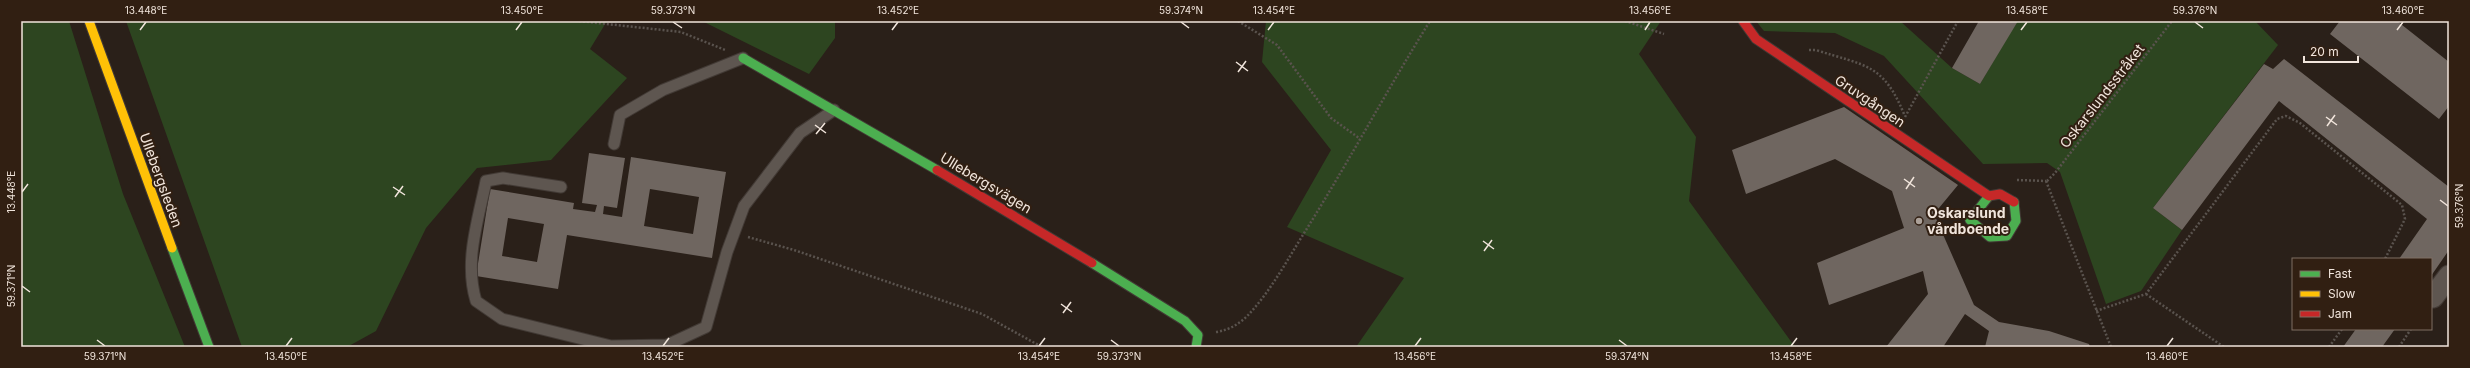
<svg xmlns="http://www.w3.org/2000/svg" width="2470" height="368" font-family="Inter,sans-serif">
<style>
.green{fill:#2d4520}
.building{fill:#6f6660;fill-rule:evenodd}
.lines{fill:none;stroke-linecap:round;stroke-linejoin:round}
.lane-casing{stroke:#423a35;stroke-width:13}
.street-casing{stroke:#423a35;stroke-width:23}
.fast-casing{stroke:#423a35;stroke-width:11}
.slow-casing{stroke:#423a35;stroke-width:11}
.jam-casing{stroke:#423a35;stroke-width:11}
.path{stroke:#5a534e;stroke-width:2.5;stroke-dasharray:2 2;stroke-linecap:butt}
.lane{stroke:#5e5650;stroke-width:11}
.street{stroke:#5e5650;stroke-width:21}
.fast{stroke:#4caf50;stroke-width:9}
.slow{stroke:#ffc107;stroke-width:9}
.jam{stroke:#c62828;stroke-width:9}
.ticks{fill:none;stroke:#f1e5dc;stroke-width:1.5}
.poi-dot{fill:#aba098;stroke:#311f12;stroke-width:1.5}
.labels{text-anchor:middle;stroke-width:4;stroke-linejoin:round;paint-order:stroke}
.street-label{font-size:14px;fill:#f1e5dc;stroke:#311f12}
.poi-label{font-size:14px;font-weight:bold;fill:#f1e5dc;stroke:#311f12;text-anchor:start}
.neatline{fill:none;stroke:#f1e5dc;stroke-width:1.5}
.ticks-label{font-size:10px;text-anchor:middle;fill:#f1e5dc}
</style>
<rect width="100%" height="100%" fill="#2a2019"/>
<path class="green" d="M 21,21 L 69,21 L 123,194 L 185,347 L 21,347 Z
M 126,21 L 607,21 L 590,49 L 627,78 L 551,160 L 477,168 L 426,228 L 376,331 L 347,347 L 242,347 Z
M 702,21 L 835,21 L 835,38 L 809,74 Z
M 1266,21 L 1661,21 L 1639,54 L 1696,137 L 1689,201 L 1795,347 L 1356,347 L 1404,278 L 1287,227 L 1331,150 L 1262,62 Z
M 1756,21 L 1900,21 L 1952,68 L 1980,84 L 2017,21 L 2255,21 L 2278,45 L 2153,208 L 2182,230 L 2141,291 L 2106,304 L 2060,172 L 2047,163 L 1983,164 L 1884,56 L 1835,33 L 1764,31 Z"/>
<path class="building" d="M 1979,21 L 2018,21 L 1980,84 L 1952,68 Z
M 2340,21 L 2397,21 L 2449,62 L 2449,106 L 2439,119 L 2330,34 Z
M 2284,59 L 2449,187 L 2449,250 L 2431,276 L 2431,259 L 2399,259 L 2427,219 L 2279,101 L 2182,230 L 2153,208 L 2264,64 L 2273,69 Z
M 1844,107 L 1958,185 L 1934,214 L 1974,305 L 1999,322 L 2049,331 L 2089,344 L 2090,347 L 1985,347 L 1989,331 L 1965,314 L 1943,347 L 1886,347 L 1928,294 L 1923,271 L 1829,305 L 1817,263 L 1904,228 L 1892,191 L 1835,159 L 1746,194 L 1732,150 Z
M 589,153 L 625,158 L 617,208 L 604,206 L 603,214 L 622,217 L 631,157 L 726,172 L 712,258 L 567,235 L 558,289 L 476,276 L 490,189 L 574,203 L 573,209 L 595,212 L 597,205 L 582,203 ZM 650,189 L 699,197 L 693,234 L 644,226 ZM 508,218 L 544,224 L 537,262 L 502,256 Z
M 2356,329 L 2395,329 L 2382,347 L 2343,347 Z"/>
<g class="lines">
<g class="lane-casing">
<path id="lane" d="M 614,144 L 620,115 L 663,90 L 743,58
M 561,187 L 503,178 L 486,181 C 478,221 464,261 476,301 L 502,319 L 611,346 L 667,345 L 706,327 L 727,252 L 744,206 L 800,133 L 834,110"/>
</g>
<g class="street-casing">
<path id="street" d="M 2433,297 L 2449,276"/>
</g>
<g class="fast-casing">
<path id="fast" d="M 743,58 L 937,170
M 1989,196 L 1970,220 L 1990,237 L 2007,236 L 2016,221 L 2014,202
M 172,248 L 209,347
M 1092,263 L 1185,321 L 1198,335 L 1196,347"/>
</g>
<g class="slow-casing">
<path id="slow" d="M 89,21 L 172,248"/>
</g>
<g class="jam-casing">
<path id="jam" d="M 1743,21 L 1756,39 L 1989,196 L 2000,194 L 2014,202
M 937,170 L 1092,263"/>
</g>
<path class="path" d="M 579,21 L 681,32 L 725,50
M 1238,21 L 1277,45 L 1331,118 L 1359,138
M 1625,21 L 1664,34
M 1809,50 L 1816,50 C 1865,66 1883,63 1904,114
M 1905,117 L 1958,21
M 2017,180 L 2046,181
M 2046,181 L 2111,347
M 2047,181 L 2055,173 L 2172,21
M 748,237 L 794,250 L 982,314 L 1042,347
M 2146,294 L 2224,347
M 2096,311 L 2146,294 L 2277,119 L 2286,116 L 2300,123 L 2402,205 L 2405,219 L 2385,259
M 1216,332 C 1230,330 1241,323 1250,313 C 1272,289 1289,257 1306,230 C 1349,161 1387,90 1430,21
M 2329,347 L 2342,329
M 2399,347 L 2411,329"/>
<use href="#lane" class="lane"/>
<use href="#street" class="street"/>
<use href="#fast" class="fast"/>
<use href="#slow" class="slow"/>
<use href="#jam" class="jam"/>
</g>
<path class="ticks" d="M 673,22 L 682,28M 1181,22 L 1189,28M 2195,22 L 2203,28M 140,30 L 146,22M 516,30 L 522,22M 892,30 L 898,22M 1268,30 L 1274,22M 1645,30 L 1650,22M 2021,30 L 2027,22M 2397,30 L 2403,22M 1236,62 L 1248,71M 1238,72 L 1246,61M 2326,117 L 2337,125M 815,125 L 826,133M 2327,126 L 2335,115M 816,134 L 825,123M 1904,179 L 1915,187M 393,187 L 405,195M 1906,189 L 1914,177M 22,192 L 28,184M 395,197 L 403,186M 2440,200 L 2448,206M 1483,241 L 1494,249M 1484,251 L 1492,240M 22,286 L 30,292M 1061,304 L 1072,312M 1063,313 L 1071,302M 97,340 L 105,346M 1111,340 L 1119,346M 1619,340 L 1627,346M 286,346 L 292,338M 663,346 L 669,338M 1039,346 L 1045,338M 1415,346 L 1421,338M 1791,346 L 1797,338M 2167,346 L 2173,338"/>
<circle class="poi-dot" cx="1919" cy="221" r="4"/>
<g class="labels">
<g class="street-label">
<text transform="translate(2102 96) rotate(-52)" y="5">Oskarslundsstråket</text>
<text transform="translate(1870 101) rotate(34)" y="5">Gruvgången</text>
<text transform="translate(161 180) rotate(70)" y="5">Ullebergsleden</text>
<text transform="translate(986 183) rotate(31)" y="5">Ullebergsvägen</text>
</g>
<g class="poi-label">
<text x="1927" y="218">Oskarslund<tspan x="1927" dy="16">vårdboende</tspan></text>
</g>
</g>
<rect width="2470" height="368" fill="none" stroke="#311f12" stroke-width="44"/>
<rect x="2292" y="258" width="140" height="72" fill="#311f12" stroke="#7e6e63"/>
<rect x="2300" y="271" width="20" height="6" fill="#4caf50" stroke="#7e6e63"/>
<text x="2328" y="278" font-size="12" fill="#f1e5dc">Fast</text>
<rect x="2300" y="291" width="20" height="6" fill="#ffc107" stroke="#7e6e63"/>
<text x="2328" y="298" font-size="12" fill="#f1e5dc">Slow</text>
<rect x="2300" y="311" width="20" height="6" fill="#c62828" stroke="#7e6e63"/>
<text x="2328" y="318" font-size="12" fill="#f1e5dc">Jam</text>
<path d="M2304 56v6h54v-6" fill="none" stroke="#f1e5dc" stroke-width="2"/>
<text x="2310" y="56" font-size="12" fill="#f1e5dc" stroke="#311f12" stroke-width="3" paint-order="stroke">20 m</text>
<rect x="22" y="22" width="2426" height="324" class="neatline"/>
<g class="ticks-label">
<text x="146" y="14">13.448°E</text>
<text x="522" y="14">13.450°E</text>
<text x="673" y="14">59.373°N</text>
<text x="898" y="14">13.452°E</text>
<text x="1181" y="14">59.374°N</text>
<text x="1274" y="14">13.454°E</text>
<text x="1650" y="14">13.456°E</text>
<text x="2027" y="14">13.458°E</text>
<text x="2195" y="14">59.376°N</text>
<text x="2403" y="14">13.460°E</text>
<text transform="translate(11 192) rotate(-90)" y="4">13.448°E</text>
<text transform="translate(2459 206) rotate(-90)" y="4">59.376°N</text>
<text transform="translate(11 286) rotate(-90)" y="4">59.371°N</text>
<text x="105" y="360">59.371°N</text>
<text x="286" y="360">13.450°E</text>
<text x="663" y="360">13.452°E</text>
<text x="1039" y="360">13.454°E</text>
<text x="1119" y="360">59.373°N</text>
<text x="1415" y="360">13.456°E</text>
<text x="1627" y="360">59.374°N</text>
<text x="1791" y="360">13.458°E</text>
<text x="2167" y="360">13.460°E</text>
</g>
</svg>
